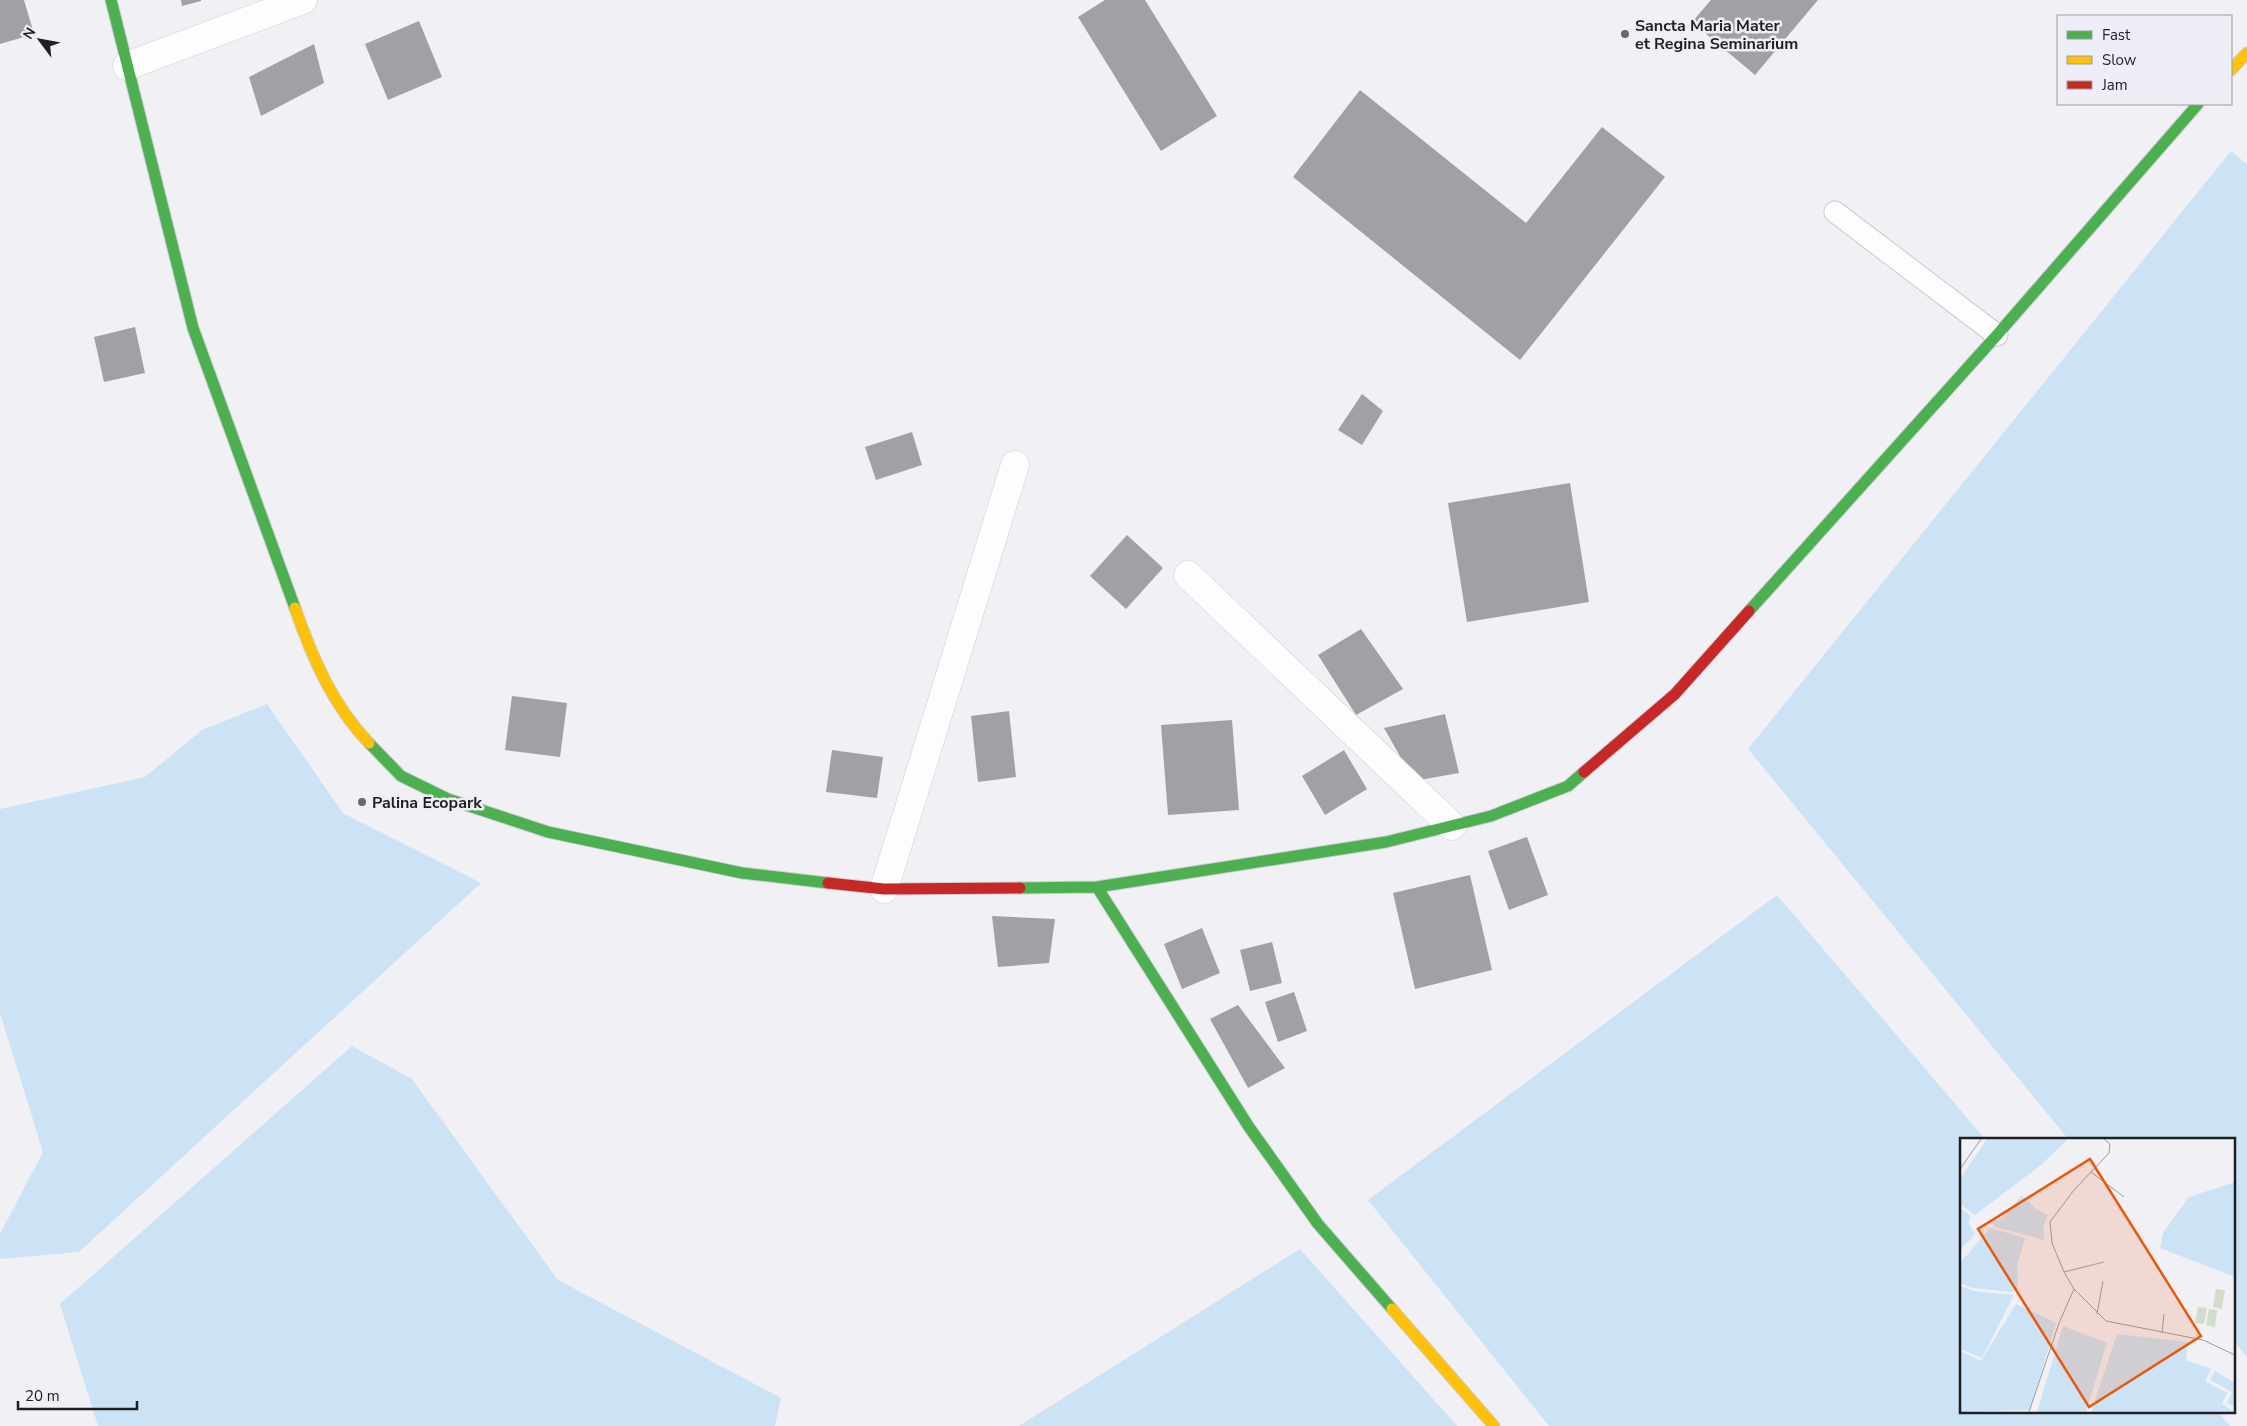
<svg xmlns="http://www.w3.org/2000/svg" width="2247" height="1426" font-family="'Nunito Sans',sans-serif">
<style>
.water{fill:#cce3f6}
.building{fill:#a1a1a5}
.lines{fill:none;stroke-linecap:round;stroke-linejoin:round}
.lane-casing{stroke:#cdcdd1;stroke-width:23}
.street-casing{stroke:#cdcdd1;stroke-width:29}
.fast-casing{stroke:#cdcdd1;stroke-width:13}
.slow-casing{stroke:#cdcdd1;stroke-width:13}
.jam-casing{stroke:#cdcdd1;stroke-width:13}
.lane{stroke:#fdfdfe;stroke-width:21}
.street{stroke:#fdfdfe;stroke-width:28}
.fast{stroke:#4caf50;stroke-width:11}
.slow{stroke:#ffc107;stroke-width:11}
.jam{stroke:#c62828;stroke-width:11}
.poi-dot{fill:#68686c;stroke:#eeeef7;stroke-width:2}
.labels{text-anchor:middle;stroke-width:5;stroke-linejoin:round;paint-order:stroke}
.poi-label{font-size:16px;font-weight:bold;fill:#1e1f22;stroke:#eeeef7;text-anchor:start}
.inset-road{fill:none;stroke:#9c9ca1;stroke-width:1}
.view{fill:#e8590c;fill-opacity:0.15;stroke:#e8590c;stroke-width:2.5}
.inset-edge{fill:none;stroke:#1e1f22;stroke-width:2.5}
</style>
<rect width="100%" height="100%" fill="#f0f0f5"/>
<path class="water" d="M 2231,151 L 2247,164 L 2247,1357 L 2233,1340 L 2233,1140 L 2069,1140 L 1748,749 Z
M 267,704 L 343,813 L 481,883 L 79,1252 L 0,1259 L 0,1234 L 43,1152 L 0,1013 L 0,809 L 145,777 L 202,730 Z
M 1777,895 L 1986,1140 L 1961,1140 L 1961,1412 L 2218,1412 L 2230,1426 L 1549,1426 L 1368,1200 Z
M 352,1046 L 412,1079 L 558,1280 L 781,1398 L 775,1426 L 98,1426 L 60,1304 Z
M 1300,1249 L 1457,1426 L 1019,1426 Z"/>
<path class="building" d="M 0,0 L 24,0 L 34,34 L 0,44 Z
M 181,0 L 201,0 L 201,1 L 182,6 Z
M 1105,0 L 1145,0 L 1217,116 L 1161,151 L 1078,17 Z
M 1711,0 L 1818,0 L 1755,75 L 1692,22 Z
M 419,21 L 442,77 L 388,100 L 365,44 Z
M 314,44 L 324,83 L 261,116 L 249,77 Z
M 1360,90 L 1526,223 L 1602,127 L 1665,177 L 1520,360 L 1293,177 Z
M 135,327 L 145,373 L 104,382 L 94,337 Z
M 1362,394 L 1383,411 L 1362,445 L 1338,430 Z
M 912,432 L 922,465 L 876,480 L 865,447 Z
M 1570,483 L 1589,602 L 1467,622 L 1448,503 Z
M 1127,535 L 1163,568 L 1126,609 L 1090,576 Z
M 1361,629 L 1403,689 L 1356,715 L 1318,655 Z
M 512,696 L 567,703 L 560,757 L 505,750 Z
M 1009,711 L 1016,777 L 978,782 L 971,716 Z
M 1445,714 L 1459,773 L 1414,781 L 1384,728 Z
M 1232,720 L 1239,810 L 1168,815 L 1161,725 Z
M 832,750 L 883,757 L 877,798 L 826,792 Z
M 1344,750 L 1367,789 L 1325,815 L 1302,776 Z
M 1527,837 L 1548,895 L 1509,910 L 1488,851 Z
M 1470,875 L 1492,970 L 1415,989 L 1393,893 Z
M 992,916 L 1055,919 L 1049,963 L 998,967 Z
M 1202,928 L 1220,973 L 1182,989 L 1164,944 Z
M 1272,942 L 1282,983 L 1250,991 L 1240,950 Z
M 1294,992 L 1307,1031 L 1278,1042 L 1265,1002 Z
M 1238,1005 L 1285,1068 L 1248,1088 L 1210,1019 Z"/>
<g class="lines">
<g class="lane-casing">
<path id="lane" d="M 1835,212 L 1997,335"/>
</g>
<g class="street-casing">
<path id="street" d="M 127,66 L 303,0
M 1188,575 L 1452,826
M 884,889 L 1015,465"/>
</g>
<g class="fast-casing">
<path id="fast" d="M 111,0 L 193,328 L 295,608
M 1749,611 L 1997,335 L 2198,104
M 369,743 L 401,776 L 448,799 L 548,832 L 742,873 L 828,883
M 1097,887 L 1249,1127 L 1318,1224 L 1392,1309
M 1020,888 L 1097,887 L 1386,842 L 1491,816 L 1568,786 L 1584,772"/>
</g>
<g class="slow-casing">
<path id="slow" d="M 2231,70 L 2247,53
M 295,608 C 312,657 333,706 369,743
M 1392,1309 L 1494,1426"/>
</g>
<g class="jam-casing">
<path id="jam" d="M 1584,772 L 1675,694 L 1749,611
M 828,883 L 884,889 L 1020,888"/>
</g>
<use href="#lane" class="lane"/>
<use href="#street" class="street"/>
<use href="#fast" class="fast"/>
<use href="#slow" class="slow"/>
<use href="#jam" class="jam"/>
</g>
<g class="poi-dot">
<circle cx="1625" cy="34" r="5"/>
<circle cx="362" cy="802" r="5"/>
</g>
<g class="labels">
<g class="poi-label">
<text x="1635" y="31">Sancta Maria Mater<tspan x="1635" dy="18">et Regina Seminarium</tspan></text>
<text x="372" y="808">Palina Ecopark</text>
</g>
</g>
<g transform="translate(1960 1138)">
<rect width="275" height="275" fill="#f0f0f5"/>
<path d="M 256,151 L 265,152 L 262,171 L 253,169 ZM 238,169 L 247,170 L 244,186 L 235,185 ZM 249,171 L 257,172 L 255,189 L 246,187 Z" fill="#d2dccb"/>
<path d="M 27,1 L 108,1 L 81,27 L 15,77 L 0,66 L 0,41 ZM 275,44 L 275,139 L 200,110 L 203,95 L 229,59 ZM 62,57 L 76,71 L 88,77 L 83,88 L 84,102 L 35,89 L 30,82 L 41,81 ZM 0,70 L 11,78 L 8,84 L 15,96 L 0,112 ZM 30,90 L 65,100 L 57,128 L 58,151 L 51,154 L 13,150 L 0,145 L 0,125 ZM 0,148 L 14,153 L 54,157 L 22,220 L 0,211 ZM 56,166 L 96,185 L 70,272 L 0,274 L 0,213 L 21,223 ZM 103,188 L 147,205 L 126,274 L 77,274 ZM 157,196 L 228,204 L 226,222 L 251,231 L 245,243 L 267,255 L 262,266 L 275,274 L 131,274 ZM 255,233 L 275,245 L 275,269 L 267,265 L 272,254 L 250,242 Z" fill="#cce3f6"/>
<path class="inset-road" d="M 144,1 L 150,6 L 149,15 L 114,52 L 90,84 L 92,105 L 104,134 L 114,151 L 146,183 L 243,202 L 275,217M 0,31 L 21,1M 131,34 L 164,59M 104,134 L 144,124M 137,176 L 143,143M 202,195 L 204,176M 69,274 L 99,185 L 114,151"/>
<path class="view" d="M 130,21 L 241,198 L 129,269 L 18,91 Z"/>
<rect width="275" height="275" class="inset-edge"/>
</g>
<rect x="2057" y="15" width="175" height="90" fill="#eeeef7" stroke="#9b9ba2"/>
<rect x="2067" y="31" width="25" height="8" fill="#4caf50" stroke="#9b9ba2"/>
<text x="2102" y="40" font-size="15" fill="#1e1f22">Fast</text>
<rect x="2067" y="56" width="25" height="8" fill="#ffc107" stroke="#9b9ba2"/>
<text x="2102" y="65" font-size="15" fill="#1e1f22">Slow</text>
<rect x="2067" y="81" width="25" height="8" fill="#c62828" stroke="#9b9ba2"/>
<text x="2102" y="90" font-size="15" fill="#1e1f22">Jam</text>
<g transform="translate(40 40) rotate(302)" stroke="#eeeef7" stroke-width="4" paint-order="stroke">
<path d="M0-4L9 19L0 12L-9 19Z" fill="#1e1f22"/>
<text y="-8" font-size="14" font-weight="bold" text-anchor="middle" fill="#1e1f22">N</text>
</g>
<path d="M18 1401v8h119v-8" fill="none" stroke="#1e1f22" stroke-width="2.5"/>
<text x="25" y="1401" font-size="15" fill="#1e1f22" stroke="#eeeef7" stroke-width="4" paint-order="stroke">20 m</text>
</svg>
